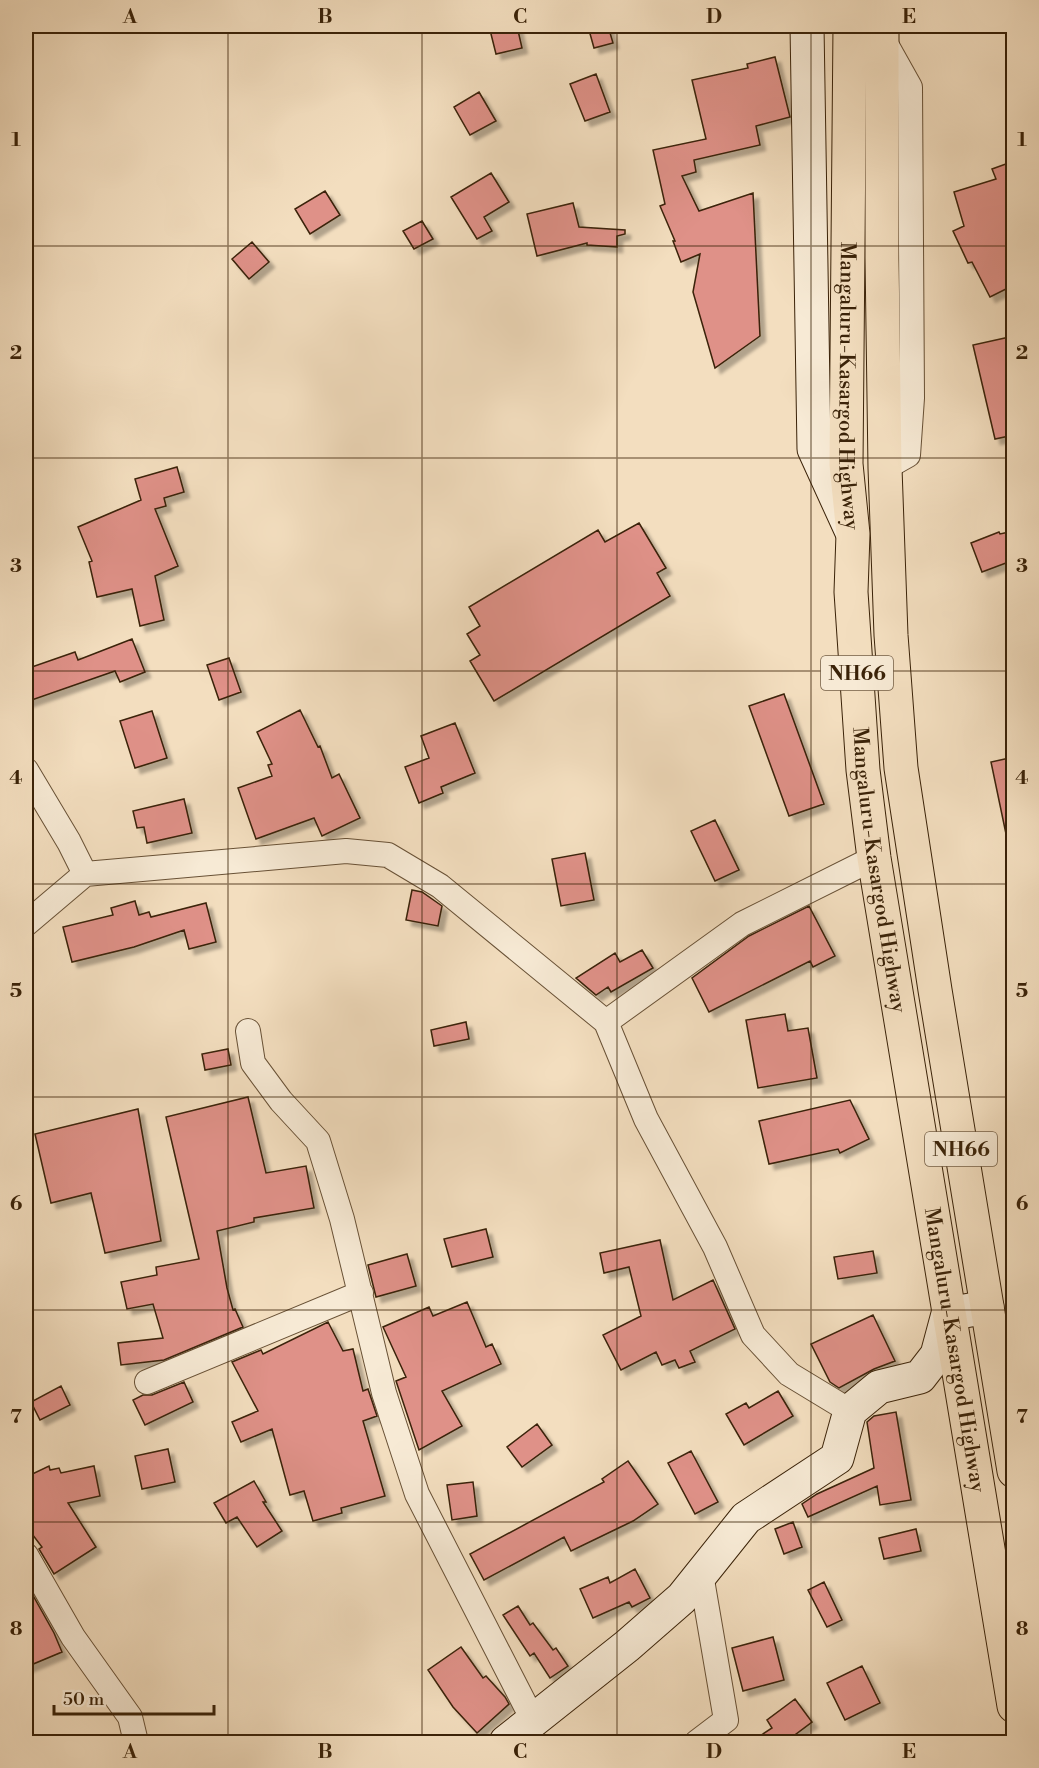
<svg xmlns="http://www.w3.org/2000/svg" width="1039" height="1768" font-family="'Libre Bodoni',serif">
<style>
.building{fill:#df9188;stroke:#3a2208;stroke-width:1.5;filter:url(#shadow)}
.lines{fill:none;stroke-linecap:round;stroke-linejoin:round}
.street-casing{stroke:#685136;stroke-width:26}
.secondary-casing{stroke:#3a2208;stroke-width:35}
.highway-casing{stroke:#3a2208;stroke-width:35}
.street{stroke:#f7ead5;stroke-width:24}
.secondary{stroke:#f7ead5;stroke-width:33}
.highway{stroke:#f3debf;stroke-width:33}
.grid{fill:none;stroke:#3a2208;stroke-width:1.5;stroke-opacity:0.55}
.labels{text-anchor:middle;stroke-width:4.5;stroke-linejoin:round;paint-order:stroke}
.shield{fill:#f7ead5;stroke:#735e46;stroke-width:1.5}
.shield-label{font-size:20px;font-weight:bold;fill:#3a2208}
.street-label{font-size:21px;fill:#3a2208;stroke:#f7ead5}
.neatline{fill:none;stroke:#3a2208;stroke-width:2}
.grid-label{font-size:20px;text-anchor:middle;font-weight:bold;fill:#3a2208}
</style>
<defs>
<filter id="shadow"><feDropShadow dx="5.5" dy="5.5" stdDeviation="1.5" flood-color="#0004"/></filter>
</defs>
<rect width="100%" height="100%" fill="#f3debf"/>
<filter id="stains"><feTurbulence type="fractalNoise" baseFrequency=".00333" numOctaves="4"/><feColorMatrix values="0 0 0 0 .2 0 0 0 0 .09 0 0 0 0 .02 0 0 0 .5 -.17"/></filter>
<radialGradient id="worn" r=".72"><stop offset=".6" stop-color="#630" stop-opacity="0"/><stop offset="1" stop-color="#630" stop-opacity=".3"/></radialGradient>
<path class="building" d="M 489,26 L 517,26 L 522,48 L 496,54 Z
M 608,26 L 613,43 L 594,48 L 589,30 Z
M 775,57 L 790,117 L 756,126 L 760,145 L 694,160 L 696,172 L 682,176 L 699,211 L 753,193 L 760,336 L 715,368 L 693,292 L 700,254 L 681,262 L 673,241 L 675,241 L 660,206 L 665,204 L 653,150 L 706,139 L 692,80 L 748,68 L 747,64 Z
M 596,74 L 610,112 L 585,121 L 570,84 Z
M 479,92 L 496,121 L 470,135 L 454,107 Z
M 1014,161 L 1014,285 L 990,297 L 972,262 L 968,263 L 953,231 L 964,226 L 954,192 L 996,179 L 992,169 Z
M 491,173 L 509,202 L 484,217 L 492,231 L 477,239 L 451,197 Z
M 325,191 L 340,215 L 310,234 L 295,209 Z
M 573,203 L 579,227 L 625,230 L 625,234 L 617,236 L 617,247 L 587,245 L 587,243 L 537,256 L 527,214 Z
M 422,221 L 433,239 L 414,249 L 403,231 Z
M 252,242 L 269,262 L 249,279 L 232,259 Z
M 1014,336 L 1014,435 L 995,439 L 973,345 Z
M 177,467 L 184,492 L 164,498 L 166,506 L 155,509 L 178,566 L 155,576 L 164,620 L 140,626 L 132,589 L 97,597 L 89,562 L 92,561 L 78,527 L 141,500 L 135,479 Z
M 639,523 L 666,568 L 657,573 L 670,596 L 494,701 L 470,661 L 480,655 L 467,634 L 480,626 L 469,607 L 598,530 L 605,542 Z
M 1014,531 L 1014,560 L 982,572 L 971,543 L 999,532 L 1000,534 Z
M 132,639 L 145,672 L 120,682 L 115,671 L 26,702 L 26,669 L 75,652 L 78,660 Z
M 229,658 L 241,692 L 219,700 L 207,665 Z
M 784,694 L 824,804 L 789,816 L 749,706 Z
M 300,710 L 318,747 L 320,746 L 332,778 L 339,774 L 360,818 L 322,836 L 314,818 L 256,839 L 238,788 L 272,776 L 268,765 L 272,764 L 257,732 Z
M 152,711 L 167,758 L 135,768 L 120,721 Z
M 455,723 L 475,773 L 441,787 L 443,793 L 419,803 L 405,767 L 429,758 L 421,736 Z
M 1014,757 L 1014,833 L 1006,834 L 991,762 Z
M 184,799 L 192,833 L 147,843 L 144,827 L 137,828 L 133,811 Z
M 715,820 L 739,870 L 715,881 L 691,831 Z
M 585,853 L 594,900 L 561,906 L 552,859 Z
M 412,890 L 422,892 L 442,906 L 438,926 L 406,920 Z
M 135,901 L 139,915 L 149,912 L 151,917 L 206,903 L 216,942 L 189,949 L 184,930 L 134,947 L 72,962 L 63,927 L 113,915 L 111,908 Z
M 809,906 L 835,956 L 813,967 L 810,961 L 709,1012 L 692,978 L 749,936 Z
M 642,950 L 653,968 L 611,992 L 608,987 L 596,995 L 576,978 L 615,953 L 620,962 Z
M 785,1014 L 788,1031 L 808,1028 L 817,1078 L 758,1088 L 746,1020 Z
M 466,1022 L 469,1039 L 434,1046 L 431,1030 Z
M 228,1049 L 231,1065 L 205,1070 L 202,1054 Z
M 248,1097 L 266,1173 L 306,1166 L 314,1208 L 254,1218 L 254,1222 L 217,1231 L 227,1288 L 233,1310 L 235,1309 L 243,1327 L 164,1360 L 121,1365 L 118,1343 L 163,1338 L 153,1304 L 127,1309 L 121,1282 L 157,1275 L 156,1267 L 199,1259 L 166,1117 Z
M 850,1100 L 869,1139 L 840,1153 L 838,1149 L 769,1164 L 759,1121 Z
M 138,1109 L 161,1241 L 105,1253 L 91,1193 L 51,1203 L 35,1134 Z
M 486,1229 L 493,1257 L 452,1267 L 444,1239 Z
M 660,1240 L 673,1300 L 713,1280 L 735,1329 L 690,1351 L 695,1362 L 679,1368 L 675,1360 L 662,1365 L 656,1352 L 621,1370 L 603,1335 L 641,1316 L 629,1267 L 604,1273 L 600,1253 Z
M 873,1251 L 877,1273 L 838,1279 L 834,1257 Z
M 407,1254 L 416,1286 L 376,1297 L 368,1265 Z
M 467,1302 L 486,1347 L 492,1344 L 501,1364 L 442,1391 L 462,1426 L 419,1450 L 396,1381 L 406,1377 L 383,1327 L 429,1307 L 433,1316 Z
M 873,1315 L 895,1361 L 874,1369 L 839,1388 L 830,1382 L 811,1344 Z
M 328,1322 L 343,1351 L 353,1349 L 363,1391 L 368,1389 L 377,1416 L 363,1421 L 385,1496 L 341,1508 L 342,1513 L 313,1521 L 304,1491 L 290,1495 L 272,1429 L 241,1442 L 232,1422 L 258,1411 L 232,1362 L 261,1350 L 263,1354 Z
M 184,1382 L 193,1402 L 145,1425 L 133,1400 L 143,1395 L 152,1395 Z
M 61,1386 L 70,1405 L 40,1420 L 31,1402 Z
M 778,1391 L 793,1416 L 744,1445 L 726,1414 L 746,1403 L 749,1408 Z
M 896,1412 L 911,1500 L 880,1505 L 877,1486 L 808,1517 L 802,1504 L 817,1494 L 874,1468 L 867,1422 L 874,1416 Z
M 537,1424 L 552,1445 L 522,1467 L 507,1447 Z
M 168,1449 L 175,1482 L 142,1489 L 135,1456 Z
M 691,1451 L 718,1502 L 695,1514 L 668,1463 Z
M 628,1461 L 658,1504 L 633,1521 L 571,1551 L 564,1537 L 484,1580 L 470,1554 L 604,1482 L 602,1479 Z
M 49,1466 L 50,1470 L 59,1468 L 61,1473 L 94,1466 L 100,1496 L 68,1503 L 96,1547 L 54,1574 L 39,1549 L 42,1547 L 26,1526 L 26,1477 Z
M 254,1481 L 266,1502 L 263,1502 L 282,1531 L 257,1547 L 237,1517 L 226,1523 L 214,1503 Z
M 473,1482 L 477,1516 L 452,1520 L 447,1485 Z
M 793,1522 L 802,1547 L 784,1554 L 775,1529 Z
M 916,1529 L 921,1551 L 884,1559 L 879,1538 Z
M 635,1569 L 650,1598 L 632,1607 L 629,1602 L 593,1618 L 580,1589 L 608,1577 L 610,1583 Z
M 824,1582 L 842,1620 L 827,1627 L 808,1590 Z
M 26,1583 L 54,1633 L 62,1652 L 26,1667 Z
M 518,1606 L 530,1625 L 533,1623 L 553,1650 L 556,1648 L 568,1666 L 550,1678 L 534,1653 L 530,1656 L 503,1615 Z
M 773,1637 L 784,1680 L 743,1691 L 732,1648 Z
M 461,1647 L 483,1678 L 486,1676 L 505,1697 L 509,1704 L 477,1733 L 453,1707 L 428,1670 Z
M 862,1666 L 880,1703 L 845,1720 L 827,1683 Z
M 795,1699 L 812,1722 L 784,1743 L 749,1743 L 772,1728 L 767,1720 Z"/>
<g class="lines">
<g class="street-casing">
<path id="street" d="M 882,37 L 910,87 L 912,398 L 908,455 L 885,468
M 26,770 L 69,842 L 85,874
M 26,924 L 85,874 L 346,851 L 388,855 L 440,886 L 606,1022 L 646,1119 L 715,1247 L 753,1335 L 789,1374 L 850,1411
M 606,1022 L 742,924 L 874,858
M 248,1031 L 253,1063 L 281,1101 L 318,1141 L 342,1219 L 384,1393 L 417,1494 L 534,1722
M 147,1382 L 361,1293
M 26,1555 L 73,1637 L 130,1717 L 136,1742
M 697,1742 L 726,1720 L 701,1574"/>
</g>
<g class="secondary-casing">
<path id="secondary" d="M 807,26 L 814,449 L 851,530
M 506,1742 L 627,1646 L 682,1598 L 746,1518 L 837,1458 L 850,1411 L 879,1387 L 920,1377 L 937,1355 L 948,1314 L 987,1307"/>
</g>
<g class="highway-casing">
<g id="highway">
<path id="s1" d="M 850,26 L 846,464 L 853,534 L 851,592 L 863,770 L 874,858 L 1014,1706"/>
<path d="M 882,26 L 882,258 L 885,468 L 891,635 L 901,768 L 935,990 L 1014,1471"/>
</g>
</g>
<use href="#street" class="street"/>
<use href="#secondary" class="secondary"/>
<use href="#highway" class="highway"/>
</g>
<path class="grid" d="M 228,26 L 228,1742M 422,26 L 422,1742M 617,26 L 617,1742M 811,26 L 811,1742M 26,246 L 1014,246M 26,458 L 1014,458M 26,671 L 1014,671M 26,884 L 1014,884M 26,1097 L 1014,1097M 26,1310 L 1014,1310M 26,1522 L 1014,1522"/>
<g class="labels">
<g class="shield">
<rect x="821" y="656" width="72" height="34" rx="4.5"/>
<rect x="925" y="1132" width="72" height="34" rx="4.5"/>
</g>
<g class="shield-label">
<text x="857" y="680">NH66</text>
<text x="961" y="1156">NH66</text>
</g>
<g class="street-label">
<text dy="7" stroke="none"><textPath href="#s1" startOffset="360">Mangaluru-Kasargod Highway</textPath></text>
<text dy="7" stroke="none"><textPath href="#s1" startOffset="846">Mangaluru-Kasargod Highway</textPath></text>
<text dy="7" stroke="none"><textPath href="#s1" startOffset="1332">Mangaluru-Kasargod Highway</textPath></text>
</g>
</g>
<rect width="1039" height="1768" fill="none" stroke="#f3debf" stroke-width="66"/>
<path d="M54 1705v9h160v-9" fill="none" stroke="#3a2208" stroke-width="3"/>
<text x="63" y="1705" font-size="18" fill="#3a2208" stroke="#f7ead5" stroke-width="4.5" paint-order="stroke">50 m</text>
<rect x="33" y="33" width="973" height="1702" class="neatline"/>
<g class="grid-label">
<text x="130" y="23">A</text>
<text x="325" y="23">B</text>
<text x="520" y="23">C</text>
<text x="714" y="23">D</text>
<text x="909" y="23">E</text>
<text x="16" y="146">1</text>
<text x="1022" y="146">1</text>
<text x="16" y="359">2</text>
<text x="1022" y="359">2</text>
<text x="16" y="572">3</text>
<text x="1022" y="572">3</text>
<text x="16" y="784">4</text>
<text x="1022" y="784">4</text>
<text x="16" y="997">5</text>
<text x="1022" y="997">5</text>
<text x="16" y="1210">6</text>
<text x="1022" y="1210">6</text>
<text x="16" y="1423">7</text>
<text x="1022" y="1423">7</text>
<text x="16" y="1635">8</text>
<text x="1022" y="1635">8</text>
<text x="130" y="1758">A</text>
<text x="325" y="1758">B</text>
<text x="520" y="1758">C</text>
<text x="714" y="1758">D</text>
<text x="909" y="1758">E</text>
</g>
<rect width="100%" height="100%" filter="url(#stains)"/>
<rect width="100%" height="100%" fill="url(#worn)"/>
</svg>
